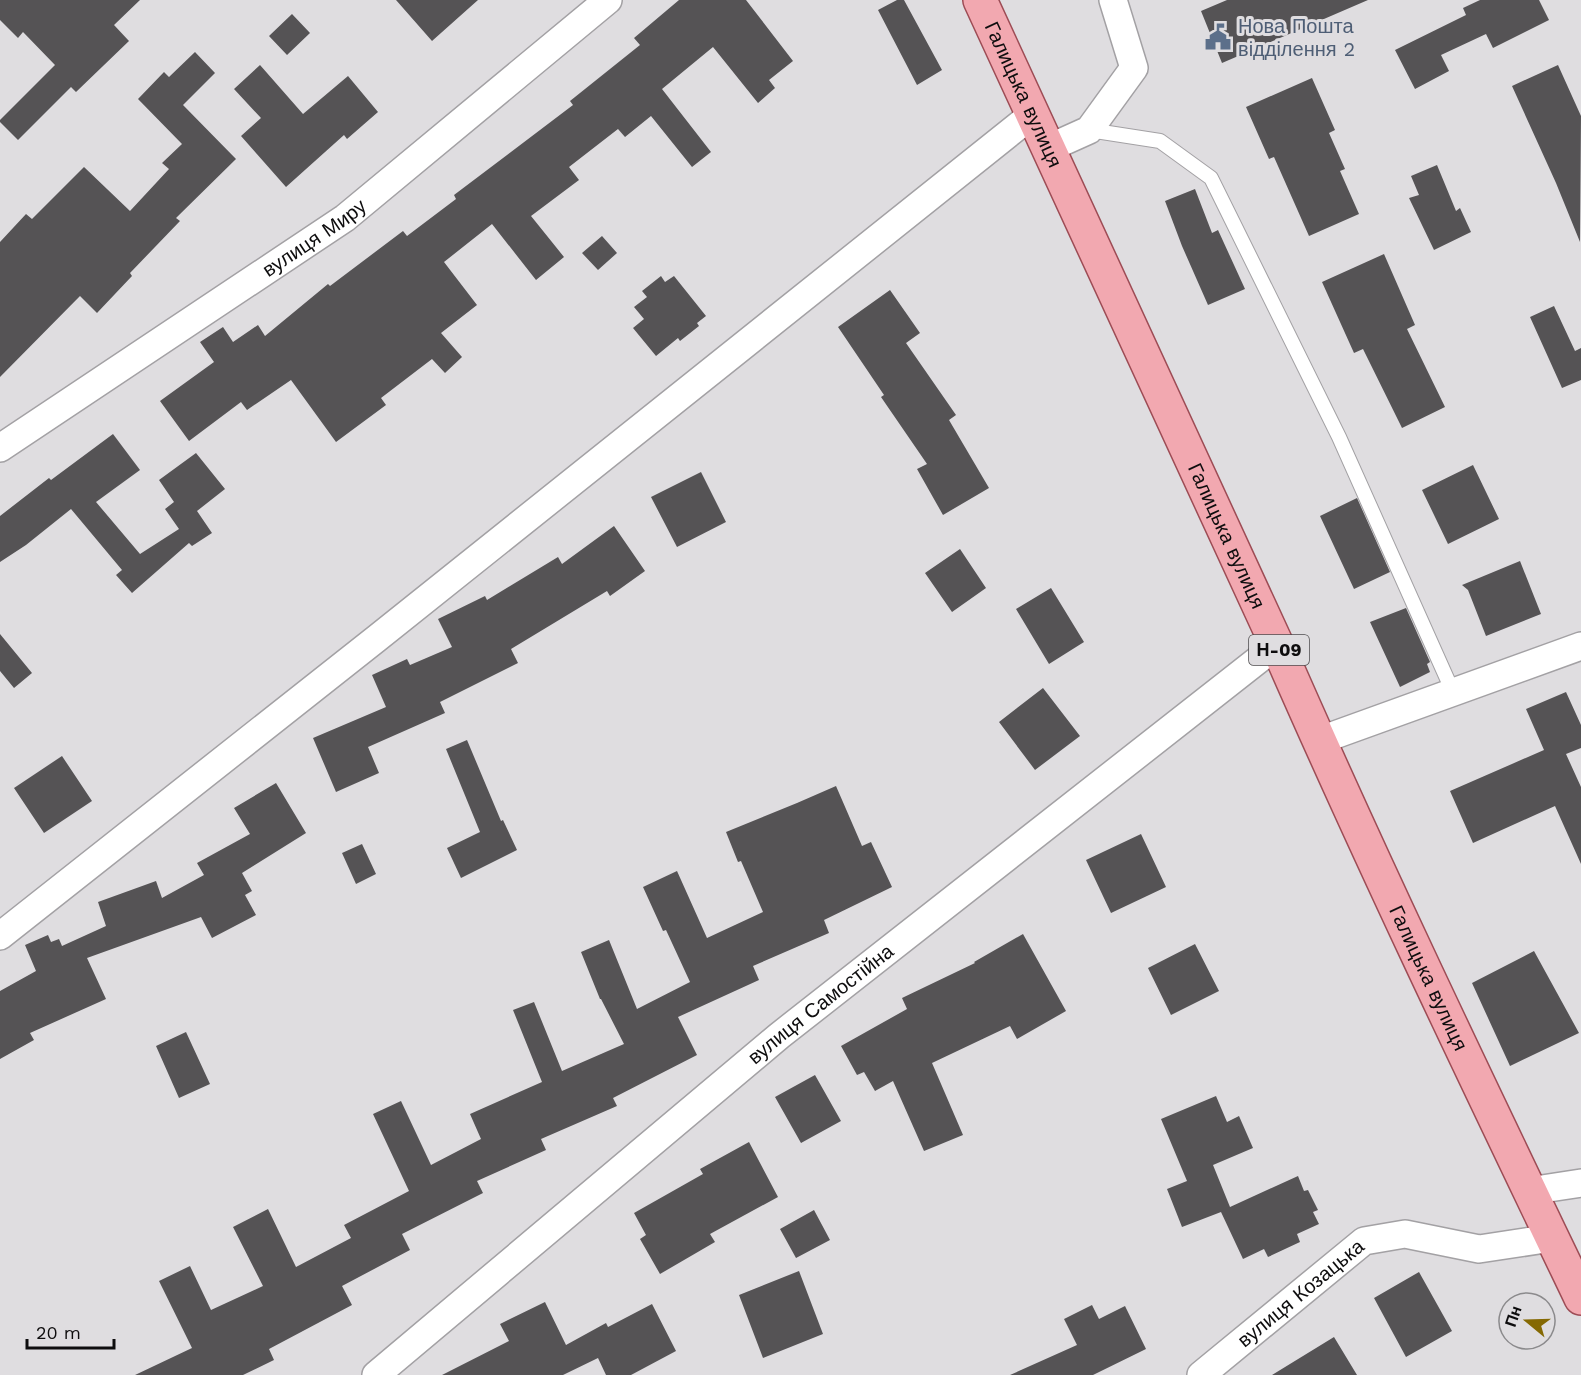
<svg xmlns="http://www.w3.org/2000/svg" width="1581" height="1375" font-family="'Work Sans',sans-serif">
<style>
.building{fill:#555355}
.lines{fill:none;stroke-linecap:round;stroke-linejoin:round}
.service-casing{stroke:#a3a1a4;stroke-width:16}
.minor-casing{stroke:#a3a1a4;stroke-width:30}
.primary-casing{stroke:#9d4c55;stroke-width:36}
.service{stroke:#fff;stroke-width:14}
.minor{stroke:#fff;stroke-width:27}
.primary{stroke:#f2a8b0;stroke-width:33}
.labels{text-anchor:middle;stroke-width:6;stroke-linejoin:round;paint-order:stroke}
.shield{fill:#dfdde0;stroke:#4d4b4d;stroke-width:1.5}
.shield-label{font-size:18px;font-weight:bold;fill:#0e0d0e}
.service-label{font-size:20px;fill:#4e5e75;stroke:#dfdde0;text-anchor:start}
.street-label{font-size:20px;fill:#0e0d0e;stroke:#dfdde0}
</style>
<rect width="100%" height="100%" fill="#dfdde0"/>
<path class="building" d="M 0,0 L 140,0 L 114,25 L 129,41 L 76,92 L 71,87 L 18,140 L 0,122 L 0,120 L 55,65 L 23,32 L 18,38 L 0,20 Z
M 396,0 L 478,0 L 432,41 Z
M 679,0 L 746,0 L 793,61 L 769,80 L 775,88 L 758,103 L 713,47 L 662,89 L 711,152 L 692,167 L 651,116 L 625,137 L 618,129 L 569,167 L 579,180 L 531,216 L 564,257 L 536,280 L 492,224 L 444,262 L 477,305 L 441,333 L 462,357 L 445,373 L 432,359 L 381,398 L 386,405 L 336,442 L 291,380 L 247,410 L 241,402 L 189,441 L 160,401 L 214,362 L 200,342 L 223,327 L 233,342 L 258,325 L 265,336 L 328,284 L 330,286 L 403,231 L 407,236 L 456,199 L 454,195 L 573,105 L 570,101 L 640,45 L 634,38 Z
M 897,0 L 904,0 L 942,70 L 917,85 L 878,10 Z
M 1227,0 L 1368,0 L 1222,63 L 1201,11 Z
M 1480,0 L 1539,0 L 1549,20 L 1493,48 L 1486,34 L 1441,55 L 1449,71 L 1415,89 L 1395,50 L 1466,15 L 1463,8 Z
M 292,14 L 310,33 L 287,55 L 269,36 Z
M 195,52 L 215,73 L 183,105 L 236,159 L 176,218 L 180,221 L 130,273 L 132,276 L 97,313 L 80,296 L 0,377 L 0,242 L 26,214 L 32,219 L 84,167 L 130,211 L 169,169 L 162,163 L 182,144 L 138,99 L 164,72 L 169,77 Z
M 260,65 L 303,114 L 348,76 L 378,112 L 347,139 L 344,135 L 286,187 L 241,136 L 261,118 L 234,89 Z
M 1558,65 L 1581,116 L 1580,242 L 1556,183 L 1512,86 Z
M 1312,78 L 1335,130 L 1329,133 L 1345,169 L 1340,171 L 1359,214 L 1309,236 L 1274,157 L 1269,159 L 1246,107 Z
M 1437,165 L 1456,211 L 1460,208 L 1471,232 L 1434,250 L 1409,198 L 1419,195 L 1411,176 Z
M 1195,189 L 1212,233 L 1218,230 L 1245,289 L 1208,305 L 1182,246 L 1165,201 Z
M 602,236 L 617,253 L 598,270 L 582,253 Z
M 1384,254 L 1415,325 L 1407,329 L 1445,407 L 1402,428 L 1363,349 L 1354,353 L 1322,282 Z
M 661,276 L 665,282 L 674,276 L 706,316 L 697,323 L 699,326 L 680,341 L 678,338 L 656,356 L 633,328 L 644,319 L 634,307 L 647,297 L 642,291 Z
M 890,290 L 920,333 L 906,343 L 956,415 L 949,420 L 989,488 L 943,515 L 917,469 L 927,464 L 881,397 L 884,395 L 838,327 Z
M 1554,306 L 1575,351 L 1581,348 L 1581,380 L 1562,388 L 1530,317 Z
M 113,434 L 140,470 L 96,502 L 140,554 L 179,529 L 165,509 L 174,502 L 159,480 L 196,453 L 225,489 L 197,511 L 212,533 L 192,546 L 189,543 L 132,593 L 116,575 L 122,570 L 71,509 L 26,545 L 0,562 L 0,516 L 49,478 L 51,480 Z
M 1473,465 L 1499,519 L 1448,544 L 1422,490 Z
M 701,472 L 726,522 L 677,547 L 651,497 Z
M 1357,498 L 1390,572 L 1354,589 L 1320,516 Z
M 614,526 L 645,571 L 610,596 L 607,591 L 511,649 L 518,663 L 440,702 L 445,713 L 368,747 L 379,773 L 336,792 L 313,738 L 386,707 L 372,675 L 407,659 L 410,665 L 452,647 L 438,619 L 485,596 L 487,600 L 558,557 L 562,564 Z
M 960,549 L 986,588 L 952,612 L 925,573 Z
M 1520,561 L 1541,614 L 1486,636 L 1468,590 L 1462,585 Z
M 1051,588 L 1084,642 L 1049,664 L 1016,609 Z
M 1406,608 L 1430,662 L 1427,664 L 1430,672 L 1400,687 L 1370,622 Z
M 0,634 L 32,673 L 14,688 L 0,671 Z
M 1043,688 L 1080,736 L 1035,770 L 999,722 Z
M 1566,692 L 1581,725 L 1581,748 L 1566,754 L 1581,787 L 1581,864 L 1555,806 L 1473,843 L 1450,791 L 1544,750 L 1526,709 Z
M 467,740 L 501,821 L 503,820 L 517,850 L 461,878 L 447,848 L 480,832 L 446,749 Z
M 62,756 L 92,801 L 44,833 L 14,788 Z
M 276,783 L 306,833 L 242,873 L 252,891 L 245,895 L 256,915 L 212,938 L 201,917 L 87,958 L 106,999 L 30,1033 L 34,1040 L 0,1059 L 0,991 L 36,971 L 25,945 L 48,935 L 51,942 L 59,939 L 62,946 L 106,926 L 98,902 L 156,881 L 162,898 L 204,875 L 197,863 L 250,834 L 234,808 Z
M 836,786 L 862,846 L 871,842 L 892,887 L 824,920 L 829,933 L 753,966 L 759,980 L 678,1017 L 697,1055 L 613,1098 L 617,1106 L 541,1139 L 546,1150 L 477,1181 L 483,1193 L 402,1234 L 410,1250 L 342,1286 L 352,1305 L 269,1349 L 274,1360 L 243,1375 L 135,1375 L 192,1348 L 159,1281 L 190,1266 L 211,1310 L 263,1286 L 233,1227 L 268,1209 L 296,1267 L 351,1238 L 344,1225 L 409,1191 L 373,1114 L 401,1101 L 431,1165 L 481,1139 L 470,1114 L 542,1082 L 513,1010 L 534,1002 L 562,1071 L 624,1044 L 601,999 L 600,999 L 581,952 L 609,940 L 637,1009 L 690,982 L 666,930 L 663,931 L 643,887 L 677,871 L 707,938 L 763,912 L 741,861 L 738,862 L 726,832 L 797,803 Z
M 1141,834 L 1166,887 L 1111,913 L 1086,860 Z
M 362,844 L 376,874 L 356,884 L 342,853 Z
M 1023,934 L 1066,1011 L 1017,1039 L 1010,1026 L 932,1063 L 963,1135 L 924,1151 L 893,1081 L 875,1091 L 864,1072 L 857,1075 L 841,1046 L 907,1009 L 902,998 L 975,963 L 974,962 Z
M 1195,944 L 1219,991 L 1171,1015 L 1148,968 Z
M 1534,951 L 1579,1033 L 1510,1066 L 1472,983 Z
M 186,1032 L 210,1084 L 179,1098 L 156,1046 Z
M 815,1075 L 841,1121 L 801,1143 L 775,1097 Z
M 1216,1096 L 1227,1122 L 1239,1116 L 1253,1148 L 1213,1165 L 1230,1207 L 1298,1176 L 1304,1191 L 1308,1190 L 1318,1210 L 1313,1212 L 1319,1224 L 1297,1234 L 1300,1242 L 1268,1257 L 1264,1249 L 1243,1259 L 1221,1212 L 1182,1227 L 1167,1189 L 1187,1181 L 1161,1119 Z
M 749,1142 L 778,1197 L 710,1234 L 715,1242 L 660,1274 L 640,1239 L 646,1235 L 634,1213 L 703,1174 L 700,1169 Z
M 814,1210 L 830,1240 L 796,1258 L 780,1229 Z
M 799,1271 L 823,1334 L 763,1358 L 739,1295 Z
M 1419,1272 L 1452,1331 L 1406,1357 L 1374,1298 Z
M 545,1302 L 566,1345 L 606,1323 L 608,1327 L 652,1304 L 676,1351 L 631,1375 L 606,1375 L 598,1358 L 563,1375 L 442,1375 L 509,1341 L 500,1324 Z
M 1092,1305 L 1099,1319 L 1125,1306 L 1146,1349 L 1093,1375 L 1010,1375 L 1077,1345 L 1064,1319 Z
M 1334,1337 L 1357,1375 L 1272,1375 Z"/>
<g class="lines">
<g class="service-casing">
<path id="service" d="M 1089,130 L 1160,141 L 1211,178 L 1339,437 L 1453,692"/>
</g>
<g class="minor-casing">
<g id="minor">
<path d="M 1049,148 L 1089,130 L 1134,68 L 1113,0"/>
<path id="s1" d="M 0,448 L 345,218 L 608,0"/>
<path d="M 1318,741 L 1581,646"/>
<path d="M 0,936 L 376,639 L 1033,114"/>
<path d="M 1529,1191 L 1581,1183"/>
<path id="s2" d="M 376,1375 L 779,1036 L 1277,645"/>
<path id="s3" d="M 1201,1375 L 1364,1241 L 1405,1234 L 1479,1249 L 1552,1238"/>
</g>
</g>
<g class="primary-casing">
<g id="primary">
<path id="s4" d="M 980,0 L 1277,645 C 1373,865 1477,1081 1581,1298"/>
</g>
</g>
<use href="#service" class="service"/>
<use href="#minor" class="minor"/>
<use href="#primary" class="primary"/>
</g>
<defs>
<g id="civic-bare" transform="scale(2.07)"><path d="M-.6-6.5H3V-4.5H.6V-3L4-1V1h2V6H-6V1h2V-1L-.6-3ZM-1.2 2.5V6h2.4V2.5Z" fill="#5c6f8a" stroke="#dfdde0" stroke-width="2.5" paint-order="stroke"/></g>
</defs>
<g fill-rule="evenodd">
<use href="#civic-bare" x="1218" y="37"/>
</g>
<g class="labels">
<rect class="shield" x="1249" y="635" width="60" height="30" rx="4.5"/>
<g class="shield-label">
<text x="1279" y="656">Н-09</text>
</g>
<g class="service-label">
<text x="1238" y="33">Нова Пошта<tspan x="1238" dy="23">відділення 2</tspan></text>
</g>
<g class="street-label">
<text dy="7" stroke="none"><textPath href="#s4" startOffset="104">Галицька вулиця</textPath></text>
<text dy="7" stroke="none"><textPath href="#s1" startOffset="378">вулиця Миру</textPath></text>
<text dy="7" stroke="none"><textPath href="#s4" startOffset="590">Галицька вулиця</textPath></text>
<text dy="7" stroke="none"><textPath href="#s4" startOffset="1076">Галицька вулиця</textPath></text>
<text dy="7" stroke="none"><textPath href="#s2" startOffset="579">вулиця Самостійна</textPath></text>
<text dy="7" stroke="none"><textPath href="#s3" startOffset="129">вулиця Козацька</textPath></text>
</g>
</g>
<g transform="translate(1527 1321) rotate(289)"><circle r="28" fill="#dfdde0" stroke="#8b8a8c" stroke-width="1.5"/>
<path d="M0-4.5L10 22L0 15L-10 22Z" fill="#856903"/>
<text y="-9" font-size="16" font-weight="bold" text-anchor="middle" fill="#0e0d0e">Пн</text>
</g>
<path d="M27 1339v9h87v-9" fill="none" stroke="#0e0d0e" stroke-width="3"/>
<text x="36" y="1339" font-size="18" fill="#0e0d0e" stroke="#dfdde0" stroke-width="4.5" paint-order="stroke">20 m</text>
</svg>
